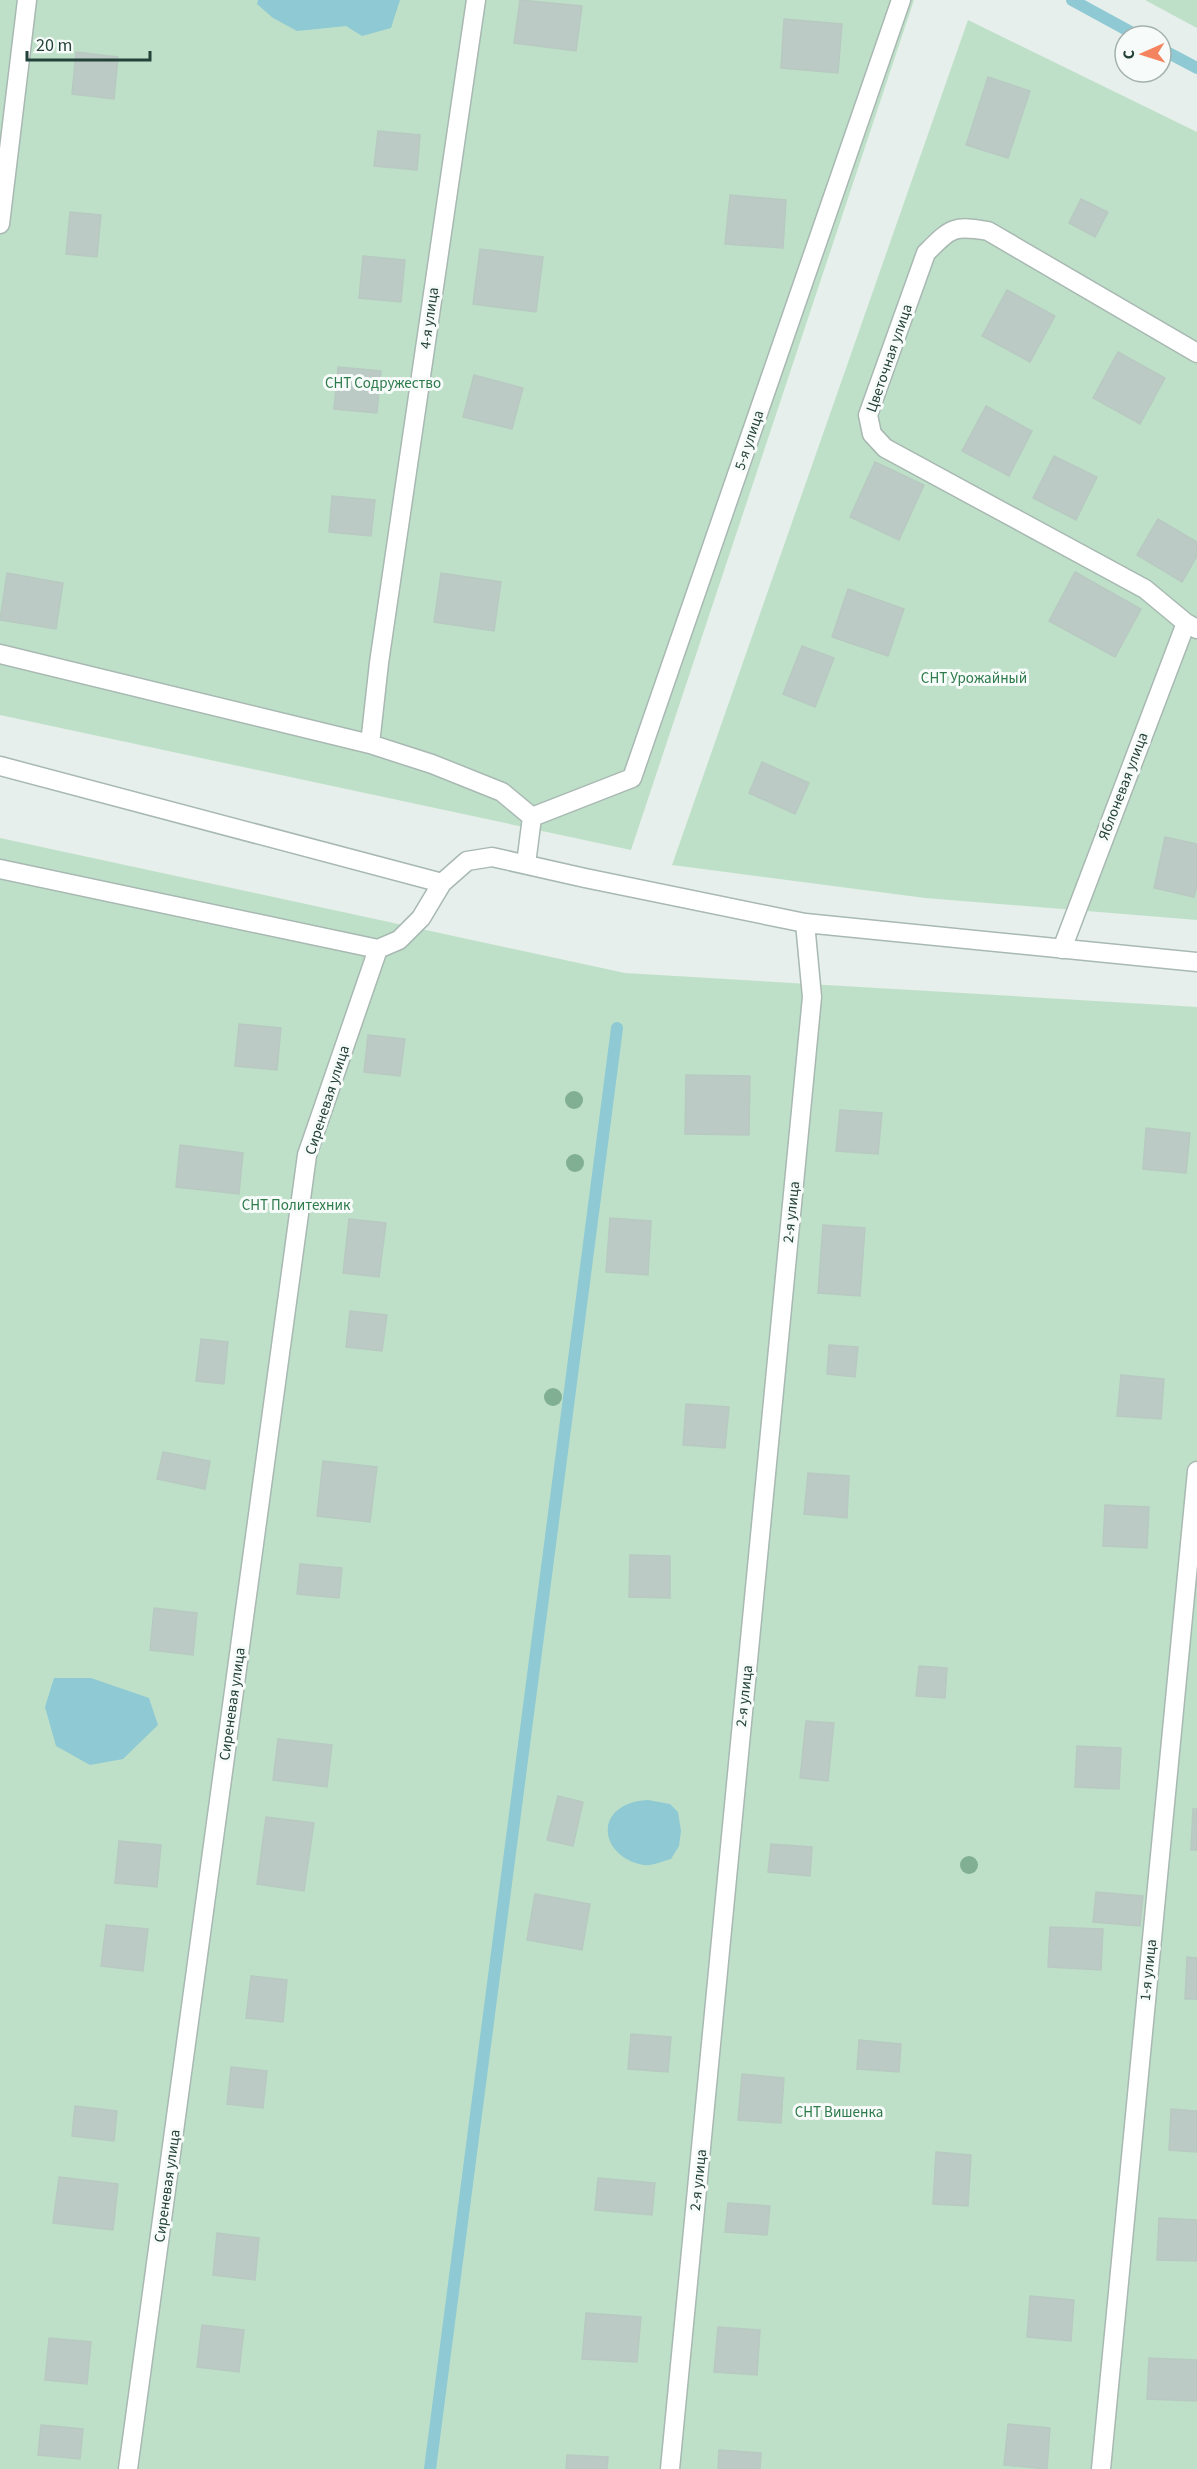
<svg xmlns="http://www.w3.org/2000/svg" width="1197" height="2469" font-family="'Source Sans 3',sans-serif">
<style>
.green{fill:#bfe0c8}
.water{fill:#8ec9d4}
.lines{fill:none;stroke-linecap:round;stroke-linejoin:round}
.stream{stroke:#8ec9d4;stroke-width:12}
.building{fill:#bbcac4;stroke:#b8c9c2;stroke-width:1.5}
.minor-casing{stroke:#a8b8b2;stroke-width:21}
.minor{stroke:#fff;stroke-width:18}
.tree{fill:#80af93}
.labels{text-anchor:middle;stroke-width:6;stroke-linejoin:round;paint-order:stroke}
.street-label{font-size:15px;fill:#24423a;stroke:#f7fbf9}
.park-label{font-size:15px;fill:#2d7a4b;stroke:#f7fbf9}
</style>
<rect width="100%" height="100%" fill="#e6efeb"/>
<path class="green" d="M 0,0 L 914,0 L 631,850 L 0,715 Z
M 1145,0 L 1197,0 L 1197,28 Z
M 968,20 L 1197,132 L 1197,920 L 925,898 L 672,865 Z
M 0,838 L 625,973 L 1197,1007 L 1197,2469 L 0,2469 Z"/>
<path class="water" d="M 258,0 L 400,0 L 391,28 L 362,36 L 346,26 L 297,31 L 273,18 L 257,4 Z
M 54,1678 L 91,1678 L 149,1698 L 158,1725 L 123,1759 L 90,1765 L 56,1746 L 45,1707 Z
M 648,1800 L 670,1804 L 678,1812 L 681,1831 L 679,1846 L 671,1859 C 663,1861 652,1866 644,1865 C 598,1857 592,1803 648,1800 Z"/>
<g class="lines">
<path class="stream" d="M 1072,0 L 1138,36
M 1161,49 L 1197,68
M 430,2469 L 617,1028"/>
</g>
<path class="building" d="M 520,0 L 582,6 L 576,51 L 514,43 Z
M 784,19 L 842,24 L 838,73 L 781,68 Z
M 76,52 L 118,57 L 114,99 L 72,94 Z
M 988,77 L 1030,91 L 1008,158 L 966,145 Z
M 378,131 L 420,135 L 417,170 L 374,166 Z
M 730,195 L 786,200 L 783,248 L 725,244 Z
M 1081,199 L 1108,212 L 1095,237 L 1069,223 Z
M 70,212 L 101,215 L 97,257 L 66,254 Z
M 480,249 L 543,257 L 536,312 L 473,304 Z
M 363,256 L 405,260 L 401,302 L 359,298 Z
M 1007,290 L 1055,316 L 1030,362 L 982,336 Z
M 1118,352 L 1165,378 L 1140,424 L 1093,398 Z
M 338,367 L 381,371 L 377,413 L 334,409 Z
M 474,375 L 523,388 L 512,429 L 463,417 Z
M 986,406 L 1032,431 L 1009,476 L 962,451 Z
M 1054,456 L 1097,477 L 1076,520 L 1033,498 Z
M 875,462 L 924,485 L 899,540 L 850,517 Z
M 332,496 L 375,500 L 371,536 L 329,532 Z
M 1158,519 L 1197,542 L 1197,556 L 1182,582 L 1137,555 Z
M 1075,572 L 1141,609 L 1115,657 L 1049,621 Z
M 7,573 L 63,583 L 56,629 L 0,620 Z
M 441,573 L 501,582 L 494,631 L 434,622 Z
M 848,589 L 904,609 L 888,656 L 832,637 Z
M 802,646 L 834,658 L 815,707 L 783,694 Z
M 762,762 L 809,783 L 795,814 L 749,793 Z
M 1165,837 L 1197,844 L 1197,885 L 1194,897 L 1154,888 Z
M 239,1024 L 281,1028 L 277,1070 L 235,1066 Z
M 368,1035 L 405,1039 L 400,1076 L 364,1072 Z
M 686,1075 L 750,1076 L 749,1135 L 685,1134 Z
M 840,1110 L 882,1113 L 878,1154 L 836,1151 Z
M 1146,1128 L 1190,1133 L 1186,1173 L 1143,1169 Z
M 180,1145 L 243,1153 L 239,1194 L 176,1187 Z
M 610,1218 L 651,1221 L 648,1275 L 606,1272 Z
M 349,1219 L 386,1223 L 379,1277 L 343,1273 Z
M 823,1225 L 865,1228 L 860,1296 L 818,1293 Z
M 350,1311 L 387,1315 L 382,1351 L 346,1347 Z
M 201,1339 L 228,1342 L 224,1384 L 196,1381 Z
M 829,1345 L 858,1347 L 855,1377 L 827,1374 Z
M 1121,1375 L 1164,1379 L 1161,1419 L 1117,1416 Z
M 686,1404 L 729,1407 L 725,1448 L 683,1445 Z
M 163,1452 L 210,1461 L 205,1489 L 157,1479 Z
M 323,1461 L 377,1467 L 370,1522 L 317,1516 Z
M 808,1473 L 849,1476 L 847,1518 L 804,1514 Z
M 1105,1505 L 1149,1507 L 1147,1548 L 1103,1546 Z
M 630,1555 L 670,1556 L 670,1598 L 629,1597 Z
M 300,1564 L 342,1568 L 339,1598 L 297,1594 Z
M 154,1608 L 197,1613 L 193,1655 L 150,1650 Z
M 919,1666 L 947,1668 L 945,1698 L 916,1696 Z
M 806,1721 L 834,1723 L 828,1781 L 800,1778 Z
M 278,1739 L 332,1745 L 327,1787 L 273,1780 Z
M 1077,1746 L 1121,1748 L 1119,1789 L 1075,1787 Z
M 558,1796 L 583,1802 L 573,1846 L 547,1840 Z
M 1193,1809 L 1197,1809 L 1197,1850 L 1191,1850 Z
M 266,1817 L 314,1823 L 304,1891 L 257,1884 Z
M 119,1841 L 161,1845 L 157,1887 L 115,1883 Z
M 771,1844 L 812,1847 L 810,1876 L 768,1872 Z
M 1096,1892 L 1143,1896 L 1140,1926 L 1093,1922 Z
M 535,1894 L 590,1904 L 582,1950 L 527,1940 Z
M 106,1925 L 148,1929 L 143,1971 L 101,1966 Z
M 1050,1927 L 1103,1929 L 1101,1970 L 1048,1967 Z
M 1187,1957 L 1197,1958 L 1197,1999 L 1185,1999 Z
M 251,1976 L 287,1980 L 283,2022 L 246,2018 Z
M 631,2034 L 671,2037 L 668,2072 L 628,2069 Z
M 859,2040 L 901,2044 L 899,2072 L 857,2069 Z
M 231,2067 L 267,2071 L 263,2108 L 227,2104 Z
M 742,2074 L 784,2078 L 781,2123 L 738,2120 Z
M 75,2106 L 117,2111 L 114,2141 L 72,2136 Z
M 1171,2109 L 1197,2111 L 1197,2152 L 1169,2150 Z
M 936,2152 L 971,2155 L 968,2206 L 933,2204 Z
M 59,2177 L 118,2184 L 113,2230 L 53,2223 Z
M 598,2178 L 655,2183 L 652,2215 L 595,2210 Z
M 728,2203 L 770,2206 L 767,2235 L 725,2232 Z
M 1159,2218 L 1197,2220 L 1197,2261 L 1157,2260 Z
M 217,2233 L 259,2238 L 255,2280 L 213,2275 Z
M 1030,2296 L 1074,2300 L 1071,2341 L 1027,2337 Z
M 586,2313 L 641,2317 L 637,2362 L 582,2359 Z
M 202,2325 L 244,2330 L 239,2372 L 197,2367 Z
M 718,2327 L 760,2330 L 757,2375 L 714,2372 Z
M 49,2338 L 91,2342 L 87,2384 L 45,2380 Z
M 1149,2358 L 1197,2360 L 1197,2401 L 1147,2399 Z
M 1008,2424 L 1050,2428 L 1047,2469 L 1004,2465 Z
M 41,2425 L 83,2429 L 80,2459 L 38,2455 Z
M 719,2450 L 761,2453 L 760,2469 L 718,2469 Z
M 567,2455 L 608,2457 L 607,2469 L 566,2469 Z"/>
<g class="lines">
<g class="minor-casing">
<path id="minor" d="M 0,224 L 27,0
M 1197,353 L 988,231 C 953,225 951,228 926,253 L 868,415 L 872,434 L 885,448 L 1145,589 L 1186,623 L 1197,629
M 0,654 L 370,744 L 432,764 L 502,792 L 532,817 L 526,864
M 370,744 L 379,663 L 476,0
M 0,766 L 442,883
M 532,817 L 632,778 L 901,0
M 0,869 L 378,949 L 399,940 L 421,918 L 442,883 L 467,861 L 492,857 L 585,878 L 805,923 L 1197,962
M 1062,949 L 1186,623
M 128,2469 L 307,1155 L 378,949
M 670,2469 L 812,997 L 805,923
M 1101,2469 L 1197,1471"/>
</g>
<use href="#minor" class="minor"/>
</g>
<g class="tree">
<circle cx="574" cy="1100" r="9"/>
<circle cx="575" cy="1163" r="9"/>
<circle cx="553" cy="1397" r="9"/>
<circle cx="969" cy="1865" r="9"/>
</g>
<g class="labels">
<g class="street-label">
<text transform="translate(429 318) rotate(-82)" y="5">4-я улица</text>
<text transform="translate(889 358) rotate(-71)" y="5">Цветочная улица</text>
<text transform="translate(749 440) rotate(-71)" y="5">5-я улица</text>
<text transform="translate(1123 786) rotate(-69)" y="5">Яблоневая улица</text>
<text transform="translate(327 1100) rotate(-72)" y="5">Сиреневая улица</text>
<text transform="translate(791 1212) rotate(-84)" y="5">2-я улица</text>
<text transform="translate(744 1696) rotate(-84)" y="5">2-я улица</text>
<text transform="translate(232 1704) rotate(-82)" y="5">Сиреневая улица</text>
<text transform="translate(1148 1970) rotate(-84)" y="5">1-я улица</text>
<text transform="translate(698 2180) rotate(-84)" y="5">2-я улица</text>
<text transform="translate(167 2186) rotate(-82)" y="5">Сиреневая улица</text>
</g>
<g class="park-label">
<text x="383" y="388">СНТ Содружество</text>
<text x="974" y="683">СНТ Урожайный</text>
<text x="296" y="1210">СНТ Политехник</text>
<text x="839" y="2117">СНТ Вишенка</text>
</g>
</g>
<g transform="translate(1143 54) rotate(267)"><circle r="28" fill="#f7fbf9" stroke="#a3b1ad" stroke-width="1.5"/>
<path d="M0-4.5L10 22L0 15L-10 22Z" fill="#f4845f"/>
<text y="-9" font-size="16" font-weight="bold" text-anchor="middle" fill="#24423a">С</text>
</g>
<path d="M27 51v9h123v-9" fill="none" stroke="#24423a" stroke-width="3"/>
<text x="36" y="51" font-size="18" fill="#24423a" stroke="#f7fbf9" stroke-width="4.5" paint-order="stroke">20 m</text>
</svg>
